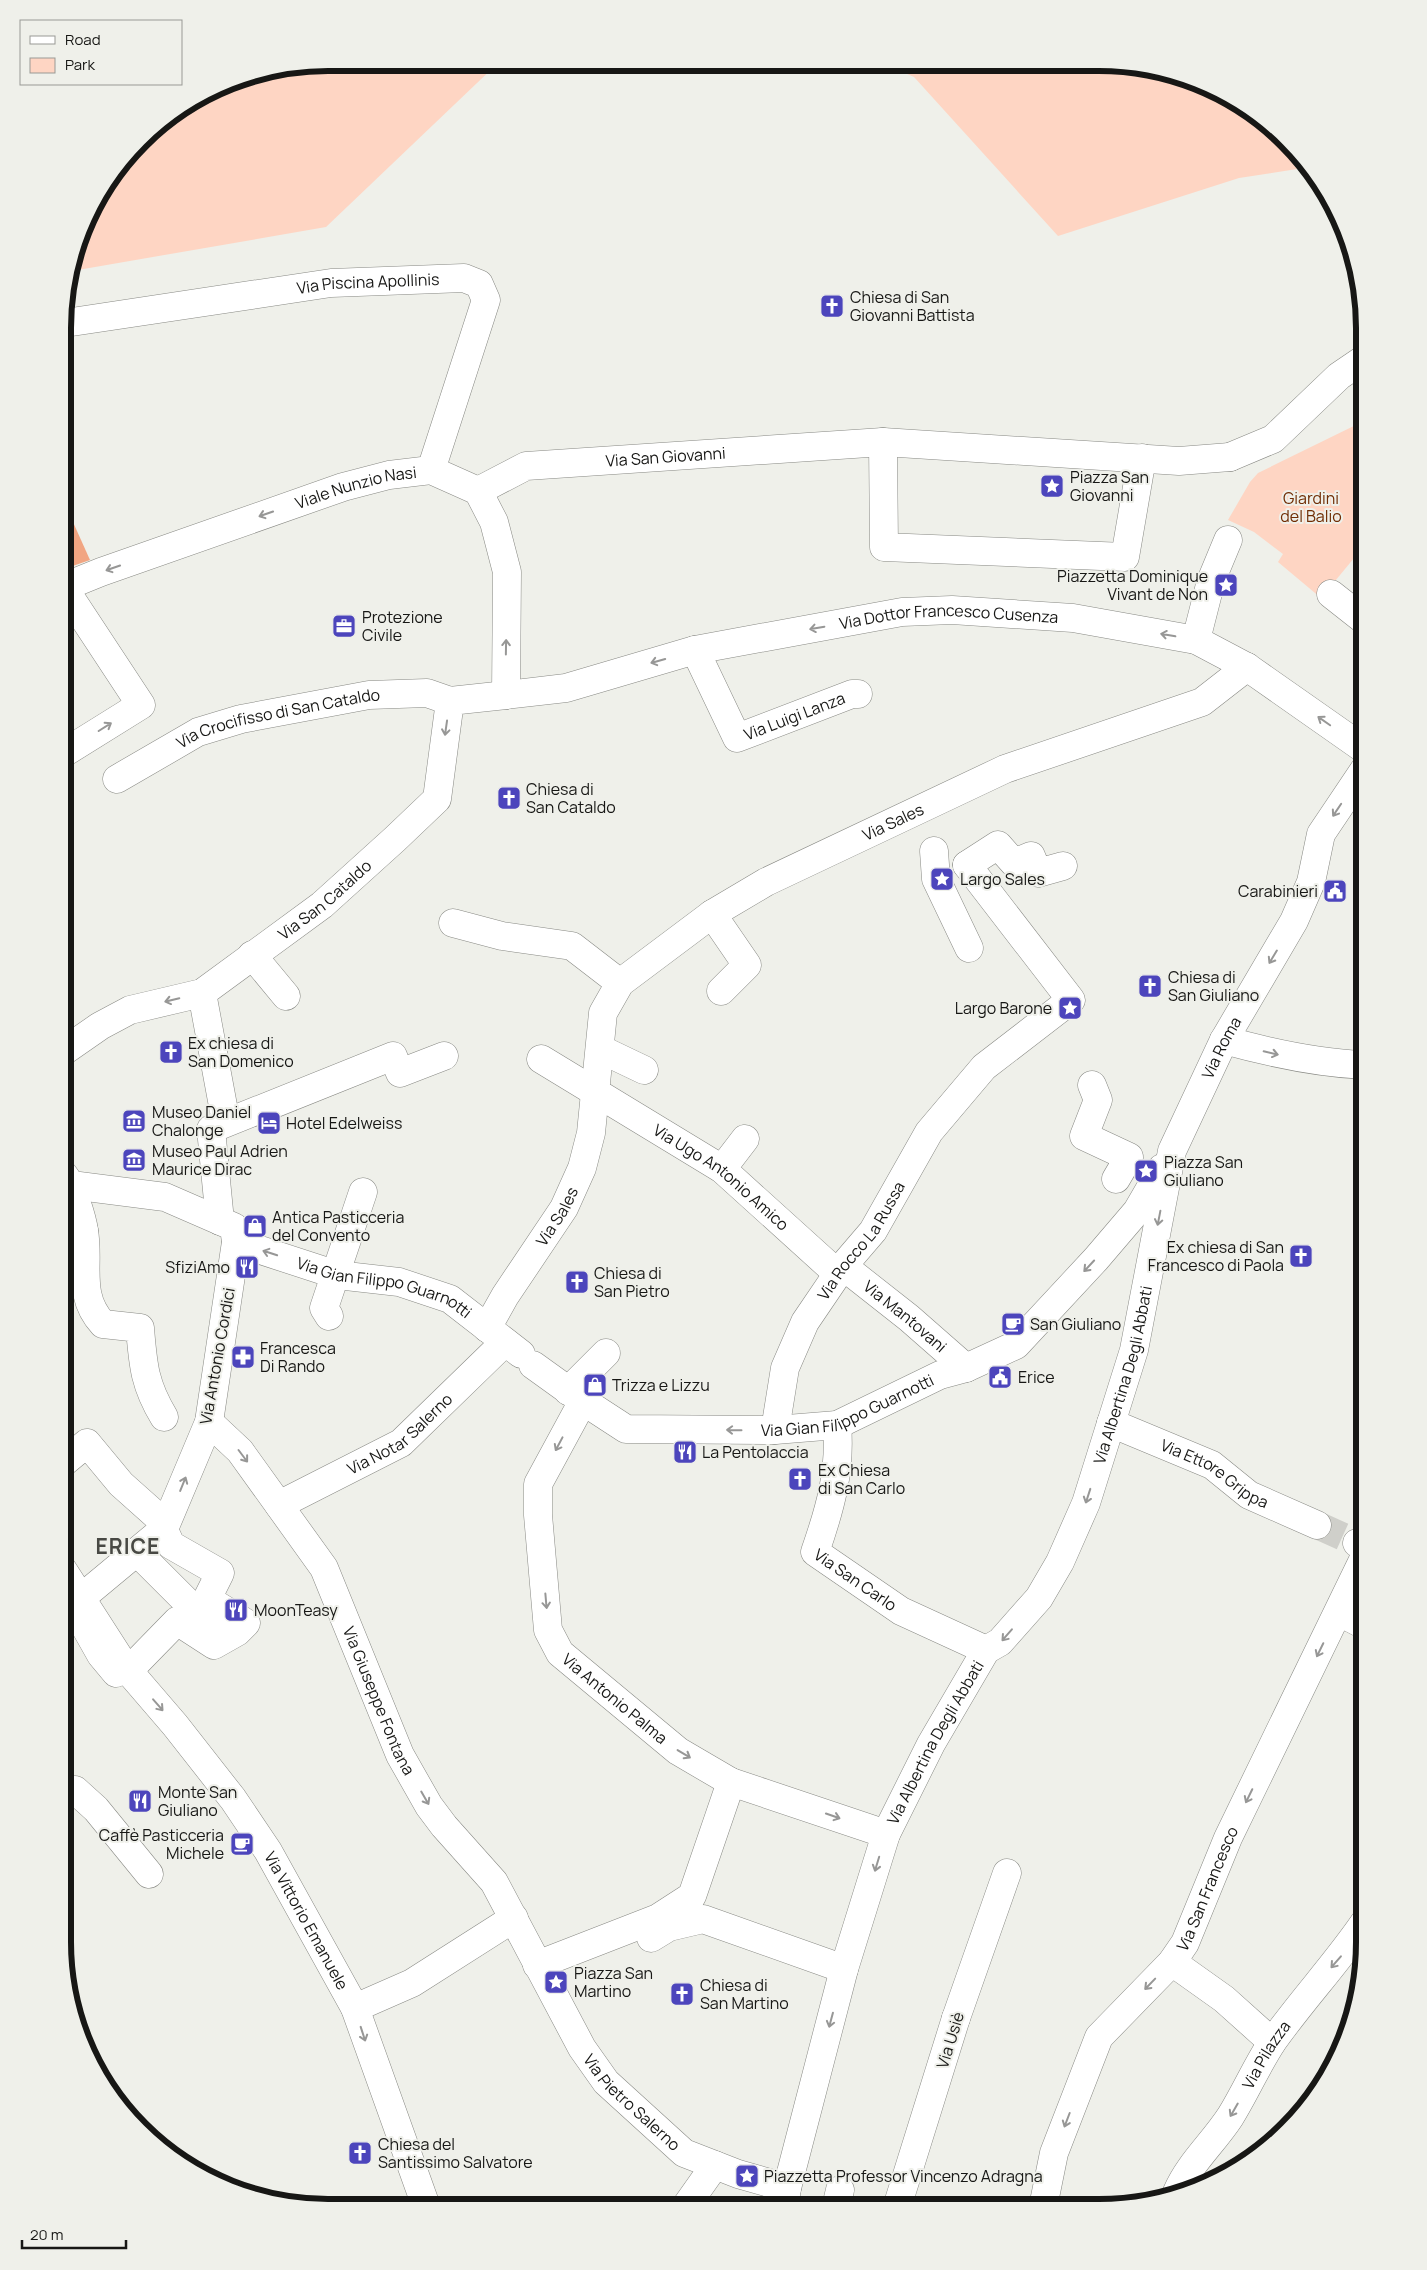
<svg xmlns="http://www.w3.org/2000/svg" width="1427" height="2270" font-family="Manrope,sans-serif">
<style>
.green{fill:#fed5c3}
.forest{fill:#f1a582}
.lines{fill:none;stroke-linecap:round;stroke-linejoin:round}
.pedestrian-tunnel{stroke:#cfcfca;stroke-width:28;stroke-dasharray:28 14;stroke-linecap:butt}
.pedestrian-casing{stroke:#888984;stroke-width:29}
.minor-casing{stroke:#888984;stroke-width:29}
.tertiary-casing{stroke:#888984;stroke-width:29}
.pedestrian{stroke:#fff;stroke-width:28}
.minor{stroke:#fff;stroke-width:28}
.tertiary{stroke:#fff;stroke-width:28}
.oneway{stroke:#979796}
.labels{text-anchor:middle;stroke-width:4;stroke-linejoin:round;paint-order:stroke}
.street-label{font-size:16px;fill:#171715;stroke:#eff0ea}
.poi-label{font-size:16px;fill:#171715;stroke:#eff0ea;text-anchor:start}
.park-label{font-size:16px;fill:#702d04;stroke:#eff0ea}
.district-label{font-size:21px;font-weight:bold;letter-spacing:1px;fill:#484944;stroke:#eff0ea}
.rim{fill:none;stroke:#171715;stroke-width:6}
</style>
<rect width="100%" height="100%" fill="#eff0ea"/>
<path class="green" d="M 328,63 L 498,63 L 326,227 L 72,271 L 90,210 L 153,129 L 227,83 Z
M 885,64 L 1134,65 L 1201,83 L 1261,118 L 1310,167 L 1239,178 L 1058,236 L 914,77 Z
M 1364,421 L 1364,546 L 1321,598 L 1278,562 L 1283,554 L 1254,532 L 1228,520 L 1250,482 L 1258,473 Z"/>
<path class="forest" d="M 64,502 L 90,560 L 64,569 Z"/>
<g class="lines">
<path class="pedestrian-tunnel" d="M 1317,1525 L 1357,1543"/>
<g class="pedestrian-casing">
<g id="pedestrian">
<path d="M 1230,457 L 1273,439 L 1339,376 L 1364,359"/>
<path d="M 1331,594 L 1364,620"/>
<path d="M 1196,640 L 1211,581 L 1228,540"/>
<path id="s1" d="M 695,650 L 737,738 L 852,694 L 858,694"/>
<path d="M 1092,1085 L 1098,1100 L 1084,1136 L 1129,1157 L 1116,1179"/>
<path d="M 63,1233 L 84,1231"/>
<path id="s2" d="M 843,1266 L 909,1318 L 966,1368"/>
<path d="M 568,1391 L 606,1353"/>
<path id="s3" d="M 1111,1423 L 1212,1465 L 1249,1495 L 1317,1525"/>
<path d="M 63,1463 L 87,1443 L 121,1484 L 158,1517 L 171,1545 L 220,1573 L 207,1599 L 246,1623 L 237,1632 L 214,1645 L 177,1621 L 137,1662 L 116,1673 L 101,1655 L 79,1616"/>
<path d="M 1357,1543 L 1364,1545"/>
<path d="M 137,1552 L 190,1605 L 221,1623"/>
<path d="M 75,1790 L 96,1809 L 149,1874"/>
<path d="M 1172,1962 L 1224,1999 L 1272,2042"/>
<path d="M 956,2018 L 1007,1873"/>
</g>
</g>
<g class="minor-casing">
<g id="minor">
<path id="s4" d="M 65,323 L 331,283 L 464,278 L 479,284 L 486,300 L 431,470"/>
<path d="M 883,442 L 884,547 L 1125,557 L 1142,458"/>
<path id="s5" d="M 478,491 L 526,466 L 883,442 L 1179,461 L 1230,457"/>
<path d="M 64,753 L 141,705 L 64,588"/>
<path id="s6" d="M 117,779 L 198,732 L 241,719 L 369,695 L 427,693 L 450,701"/>
<path d="M 934,851 L 936,879 L 969,948"/>
<path d="M 967,865 L 998,845 L 1014,863 L 1031,856 L 1038,873 L 1063,866"/>
<path d="M 712,914 L 747,965 L 721,991"/>
<path d="M 453,923 L 502,936 L 572,946 L 620,983"/>
<path d="M 252,955 L 286,996"/>
<path d="M 202,993 L 226,1122"/>
<path d="M 1224,1040 C 1271,1053 1316,1063 1364,1065"/>
<path d="M 600,1049 L 644,1070"/>
<path id="s7" d="M 64,1051 L 100,1026 L 130,1010 L 202,993 L 322,905 L 395,839 L 437,799 L 450,701 L 506,695"/>
<path id="s8" d="M 541,1059 L 722,1169 L 838,1274"/>
<path d="M 722,1169 L 745,1139"/>
<path d="M 64,1175 L 71,1185 L 165,1197 L 234,1227 L 236,1242 L 209,1422 L 164,1529 L 81,1598"/>
<path d="M 71,1185 C 75,1200 82,1215 84,1231 C 90,1264 76,1295 103,1324 L 140,1328 C 143,1364 144,1384 164,1417"/>
<path d="M 220,1221 L 211,1129 L 393,1056 L 400,1073 L 444,1056"/>
<path id="s9" d="M 236,1242 L 337,1275 L 399,1282 L 450,1299 L 521,1354"/>
<path d="M 329,1316 L 324,1308 L 363,1192"/>
<path id="s10" d="M 487,1328 L 505,1296 L 564,1208 L 582,1168 L 591,1133 L 603,1013 L 620,983 L 712,914 L 766,882 L 1005,769 L 1202,702 L 1247,667"/>
<path id="s11" d="M 533,1365 L 583,1401 L 626,1429 L 775,1430 L 837,1425 L 940,1375 L 966,1368 L 1016,1345 L 1096,1259 L 1137,1211 L 1162,1168"/>
<path id="s12" d="M 583,1401 L 538,1484 L 538,1515 L 548,1630 L 560,1653 L 678,1751 L 731,1782 L 886,1834"/>
<path id="s13" d="M 209,1422 L 240,1451 L 324,1568 L 400,1755 L 429,1806 L 444,1826 L 494,1882 L 582,2048 L 606,2082 L 684,2153 L 738,2174 L 787,2188"/>
<path id="s14" d="M 837,1425 C 841,1471 830,1509 815,1552 L 901,1611 L 986,1650"/>
<path id="s15" d="M 775,1430 L 785,1368 L 805,1322 L 843,1266 L 873,1231 L 929,1132 L 984,1067 L 1071,1000 L 967,865"/>
<path id="s16" d="M 279,1505 L 401,1443 L 505,1342"/>
<path id="s17" d="M 63,1570 L 126,1668 L 175,1725 L 233,1799 L 268,1851 L 355,2008 L 426,2206"/>
<path d="M 1339,1612 L 1364,1625"/>
<path d="M 651,1938 L 669,1927 L 703,1919 L 844,1969"/>
<path d="M 537,1965 L 658,1918 L 692,1896 L 731,1782"/>
<path d="M 355,2008 L 412,1983 L 514,1918"/>
<path id="s18" d="M 1177,2192 C 1189,2164 1213,2143 1230,2117 C 1245,2093 1257,2065 1273,2041 C 1302,2000 1336,1964 1364,1923"/>
<path d="M 686,2206 L 715,2165"/>
<path id="s19" d="M 784,2207 L 787,2188 L 844,1969 L 886,1834 L 931,1744 L 986,1650 L 1000,1642 L 1039,1598 L 1060,1562 L 1086,1503 L 1134,1350 L 1172,1151 L 1224,1040 L 1294,921 L 1311,882 L 1321,834 L 1364,770"/>
<path d="M 836,2207 L 840,2190"/>
<path d="M 897,2207 L 956,2018"/>
<path id="s20" d="M 1043,2207 L 1054,2153 L 1099,2037 L 1172,1962 L 1185,1943 L 1228,1838 L 1364,1558"/>
</g>
</g>
<g class="tertiary-casing">
<g id="tertiary">
<path id="s21" d="M 64,587 L 101,572 L 343,487 L 389,475 L 431,470 L 478,491 L 494,522 L 507,572 L 506,695 L 566,688 L 695,650 L 902,612 L 952,610 L 1073,618 L 1196,640 L 1247,667 L 1364,749"/>
</g>
</g>
<use href="#pedestrian" class="pedestrian"/>
<use href="#minor" class="minor"/>
<use href="#tertiary" class="tertiary"/>
</g>
<defs><path id="oneway-shaft" d="M-6 0H5M1.5-3L5.5 0L1.5 3" fill="none" stroke-width="1.6" stroke-linecap="round" stroke-linejoin="round" transform="scale(1.25)"/></defs>
<g class="oneway">
<use href="#oneway-shaft" transform="translate(266 514) rotate(161)"/>
<use href="#oneway-shaft" transform="translate(113 568) rotate(161)"/>
<use href="#oneway-shaft" transform="translate(817 628) rotate(170)"/>
<use href="#oneway-shaft" transform="translate(1168 635) rotate(-170)"/>
<use href="#oneway-shaft" transform="translate(506 647) rotate(-89)"/>
<use href="#oneway-shaft" transform="translate(658 661) rotate(164)"/>
<use href="#oneway-shaft" transform="translate(1324 721) rotate(-145)"/>
<use href="#oneway-shaft" transform="translate(105 727) rotate(-32)"/>
<use href="#oneway-shaft" transform="translate(446 728) rotate(98)"/>
<use href="#oneway-shaft" transform="translate(1337 810) rotate(124)"/>
<use href="#oneway-shaft" transform="translate(1273 957) rotate(121)"/>
<use href="#oneway-shaft" transform="translate(172 1000) rotate(167)"/>
<use href="#oneway-shaft" transform="translate(1271 1053) rotate(13)"/>
<use href="#oneway-shaft" transform="translate(1159 1218) rotate(101)"/>
<use href="#oneway-shaft" transform="translate(270 1253) rotate(-162)"/>
<use href="#oneway-shaft" transform="translate(1089 1266) rotate(133)"/>
<use href="#oneway-shaft" transform="translate(734 1430) rotate(-179)"/>
<use href="#oneway-shaft" transform="translate(559 1444) rotate(118)"/>
<use href="#oneway-shaft" transform="translate(243 1456) rotate(53)"/>
<use href="#oneway-shaft" transform="translate(183 1484) rotate(-68)"/>
<use href="#oneway-shaft" transform="translate(1088 1496) rotate(108)"/>
<use href="#oneway-shaft" transform="translate(546 1601) rotate(85)"/>
<use href="#oneway-shaft" transform="translate(1007 1635) rotate(131)"/>
<use href="#oneway-shaft" transform="translate(1320 1650) rotate(116)"/>
<use href="#oneway-shaft" transform="translate(158 1705) rotate(49)"/>
<use href="#oneway-shaft" transform="translate(684 1754) rotate(31)"/>
<use href="#oneway-shaft" transform="translate(1249 1796) rotate(116)"/>
<use href="#oneway-shaft" transform="translate(425 1798) rotate(60)"/>
<use href="#oneway-shaft" transform="translate(833 1816) rotate(19)"/>
<use href="#oneway-shaft" transform="translate(877 1864) rotate(107)"/>
<use href="#oneway-shaft" transform="translate(1336 1962) rotate(131)"/>
<use href="#oneway-shaft" transform="translate(1150 1984) rotate(134)"/>
<use href="#oneway-shaft" transform="translate(831 2020) rotate(105)"/>
<use href="#oneway-shaft" transform="translate(363 2034) rotate(72)"/>
<use href="#oneway-shaft" transform="translate(1234 2110) rotate(120)"/>
<use href="#oneway-shaft" transform="translate(1067 2120) rotate(111)"/>
</g>
<defs>
<g id="church-square" transform="scale(1.25)"><rect x="-9" y="-9" width="18" height="18" rx="4" fill="#4c45bc" stroke="#eff0ea"/><path d="M-1.2-6h2.4v3.5h3.3v2.4h-3.3V6h-2.4V-.1h-3.3v-2.4h3.3Z" fill="#fff"/></g>
<g id="sight-square" transform="scale(1.25)"><rect x="-9" y="-9" width="18" height="18" rx="4" fill="#4c45bc" stroke="#eff0ea"/><path d="M0-6L1.8-2.2L6-1.7L2.9 1.2L3.7 5.4L0 3.3L-3.7 5.4L-2.9 1.2L-6-1.7L-1.8-2.2Z" fill="#fff"/></g>
<g id="office-square" transform="scale(1.25)"><rect x="-9" y="-9" width="18" height="18" rx="4" fill="#4c45bc" stroke="#eff0ea"/><path d="M-6-3h4V-5.5h4V-3h4V5H-6ZM-1-4.5V-3h2v-1.5ZM-6 0V1H6V0Z" fill="#fff"/></g>
<g id="civic-square" transform="scale(1.25)"><rect x="-9" y="-9" width="18" height="18" rx="4" fill="#4c45bc" stroke="#eff0ea"/><path d="M-.6-6.5H3V-4.5H.6V-3L4-1V1h2V6H-6V1h2V-1L-.6-3ZM-1.2 2.5V6h2.4V2.5Z" fill="#fff"/></g>
<g id="museum-square" transform="scale(1.25)"><rect x="-9" y="-9" width="18" height="18" rx="4" fill="#4c45bc" stroke="#eff0ea"/><path d="M0-6L6-3V-2H-6V-3ZM-5-1h2V3h-2ZM-1-1h2V3h-2ZM3-1h2V3H3ZM-6 4H6V6H-6Z" fill="#fff"/></g>
<g id="hotel-square" transform="scale(1.25)"><rect x="-9" y="-9" width="18" height="18" rx="4" fill="#4c45bc" stroke="#eff0ea"/><path d="M-6-4.5h1.5V1H6V5H4.5V3h-9V5H-6ZM-4 0a1.8 1.8 0 1 1 3.6 0ZM.5 0V-2.5h3Q6-2.5 6 0Z" fill="#fff"/></g>
<g id="shop-square" transform="scale(1.25)"><rect x="-9" y="-9" width="18" height="18" rx="4" fill="#4c45bc" stroke="#eff0ea"/><path d="M-5-2.5h2.3a2.7 3.5 0 0 1 5.4 0H5L5.5 6h-11ZM-1.5-2.5h3a1.5 2.3 0 0 0-3 0Z" fill="#fff"/></g>
<g id="restaurant-square" transform="scale(1.25)"><rect x="-9" y="-9" width="18" height="18" rx="4" fill="#4c45bc" stroke="#eff0ea"/><path d="M-5-6h1v4h1v-4h1v4h1v-4h1v5L-1.5 .5V6h-2V.5L-5-1ZM5-6V6H3V1.5H1.5Q1.5-4 5-6Z" fill="#fff"/></g>
<g id="cafe-square" transform="scale(1.25)"><rect x="-9" y="-9" width="18" height="18" rx="4" fill="#4c45bc" stroke="#eff0ea"/><path d="M-5.5-4.5H6V0H3Q3 3.5 0 3.5H-2.5Q-5.5 3.5-5.5 0ZM3-3.2v2h1.7v-2ZM-6 4.5H4V6H-6Z" fill="#fff"/></g>
<g id="pharmacy-square" transform="scale(1.25)"><rect x="-9" y="-9" width="18" height="18" rx="4" fill="#4c45bc" stroke="#eff0ea"/><path d="M-2-6h4v4h4v4h-4v4h-4v-4h-4v-4h4Z" fill="#fff"/></g>
</defs>
<g fill-rule="evenodd">
<use href="#church-square" x="832" y="306"/>
<use href="#sight-square" x="1052" y="486"/>
<use href="#sight-square" x="1226" y="585"/>
<use href="#office-square" x="344" y="626"/>
<use href="#church-square" x="509" y="798"/>
<use href="#sight-square" x="942" y="879"/>
<use href="#civic-square" x="1335" y="891"/>
<use href="#church-square" x="1150" y="986"/>
<use href="#sight-square" x="1070" y="1008"/>
<use href="#church-square" x="171" y="1052"/>
<use href="#museum-square" x="134" y="1121"/>
<use href="#hotel-square" x="269" y="1123"/>
<use href="#museum-square" x="134" y="1160"/>
<use href="#sight-square" x="1146" y="1171"/>
<use href="#shop-square" x="255" y="1226"/>
<use href="#church-square" x="1301" y="1256"/>
<use href="#restaurant-square" x="247" y="1267"/>
<use href="#church-square" x="577" y="1282"/>
<use href="#cafe-square" x="1013" y="1324"/>
<use href="#pharmacy-square" x="243" y="1357"/>
<use href="#civic-square" x="1000" y="1377"/>
<use href="#shop-square" x="595" y="1385"/>
<use href="#restaurant-square" x="685" y="1452"/>
<use href="#church-square" x="800" y="1479"/>
<use href="#restaurant-square" x="236" y="1610"/>
<use href="#restaurant-square" x="140" y="1801"/>
<use href="#cafe-square" x="242" y="1844"/>
<use href="#sight-square" x="556" y="1982"/>
<use href="#church-square" x="682" y="1994"/>
<use href="#church-square" x="360" y="2153"/>
<use href="#sight-square" x="747" y="2176"/>
</g>
<g class="labels">
<g class="street-label">
<text dy="6" stroke="none"><textPath href="#s4" startOffset="306">Via Piscina Apollinis</textPath></text>
<text dy="6" stroke="none"><textPath href="#s5" startOffset="194">Via San Giovanni</textPath></text>
<text dy="6" stroke="none"><textPath href="#s21" startOffset="309">Viale Nunzio Nasi</textPath></text>
<text dy="6" stroke="none"><textPath href="#s21" startOffset="1099">Via Dottor Francesco Cusenza</textPath></text>
<text dy="6" stroke="none"><textPath href="#s1" startOffset="159">Via Luigi Lanza</textPath></text>
<text dy="6" stroke="none"><textPath href="#s6" startOffset="175">Via Crocifisso di San Cataldo</textPath></text>
<text dy="6" stroke="none"><textPath href="#s10" startOffset="696">Via Sales</textPath></text>
<text dy="6" stroke="none"><textPath href="#s7" startOffset="306">Via San Cataldo</textPath></text>
<text dy="6" stroke="none"><textPath href="#s19" startOffset="1255">Via Roma</textPath></text>
<text dy="6" stroke="none"><textPath href="#s8" startOffset="216">Via Ugo Antonio Amico</textPath></text>
<text dy="6" stroke="none"><textPath href="#s10" startOffset="132">Via Sales</textPath></text>
<text dy="6" stroke="none"><textPath href="#s15" startOffset="212">Via Rocco La Russa</textPath></text>
<text dy="6" stroke="none"><textPath href="#s9" startOffset="156">Via Gian Filippo Guarnotti</textPath></text>
<text dy="6" stroke="none"><textPath href="#s2" startOffset="80">Via Mantovani</textPath></text>
<text transform="translate(217 1356) rotate(-80)" y="6">Via Antonio Cordici</text>
<text dy="6" stroke="none"><textPath href="#s19" startOffset="911">Via Albertina Degli Abbati</textPath></text>
<text dy="6" stroke="none"><textPath href="#s11" startOffset="339">Via Gian Filippo Guarnotti</textPath></text>
<text dy="6" stroke="none"><textPath href="#s16" startOffset="141">Via Notar Salerno</textPath></text>
<text dy="6" stroke="none"><textPath href="#s3" startOffset="116">Via Ettore Grippa</textPath></text>
<text dy="6" stroke="none"><textPath href="#s14" startOffset="179">Via San Carlo</textPath></text>
<text dy="6" stroke="none"><textPath href="#s12" startOffset="338">Via Antonio Palma</textPath></text>
<text dy="6" stroke="none"><textPath href="#s13" startOffset="330">Via Giuseppe Fontana</textPath></text>
<text dy="6" stroke="none"><textPath href="#s19" startOffset="491">Via Albertina Degli Abbati</textPath></text>
<text dy="6" stroke="none"><textPath href="#s20" startOffset="366">Via San Francesco</textPath></text>
<text dy="6" stroke="none"><textPath href="#s17" startOffset="428">Via Vittorio Emanuele</textPath></text>
<text transform="translate(950 2040) rotate(-73)" y="6">Via Usiè</text>
<text dy="6" stroke="none"><textPath href="#s18" startOffset="164">Via Pilazza</textPath></text>
<text dy="6" stroke="none"><textPath href="#s13" startOffset="809">Via Pietro Salerno</textPath></text>
</g>
<g class="poi-label">
<text x="850" y="303">Chiesa di San<tspan x="850" dy="18">Giovanni Battista</tspan></text>
<text x="1070" y="483">Piazza San<tspan x="1070" dy="18">Giovanni</tspan></text>
<text x="1208" y="582" text-anchor="end">Piazzetta Dominique<tspan x="1208" dy="18">Vivant de Non</tspan></text>
<text x="362" y="623">Protezione<tspan x="362" dy="18">Civile</tspan></text>
<text x="526" y="795">Chiesa di<tspan x="526" dy="18">San Cataldo</tspan></text>
<text x="960" y="885">Largo Sales</text>
<text x="1318" y="897" text-anchor="end">Carabinieri</text>
<text x="1168" y="983">Chiesa di<tspan x="1168" dy="18">San Giuliano</tspan></text>
<text x="1052" y="1014" text-anchor="end">Largo Barone</text>
<text x="188" y="1049">Ex chiesa di<tspan x="188" dy="18">San Domenico</tspan></text>
<text x="152" y="1118">Museo Daniel<tspan x="152" dy="18">Chalonge</tspan></text>
<text x="286" y="1129">Hotel Edelweiss</text>
<text x="152" y="1157">Museo Paul Adrien<tspan x="152" dy="18">Maurice Dirac</tspan></text>
<text x="1164" y="1168">Piazza San<tspan x="1164" dy="18">Giuliano</tspan></text>
<text x="272" y="1223">Antica Pasticceria<tspan x="272" dy="18">del Convento</tspan></text>
<text x="1284" y="1253" text-anchor="end">Ex chiesa di San<tspan x="1284" dy="18">Francesco di Paola</tspan></text>
<text x="230" y="1273" text-anchor="end">SfiziAmo</text>
<text x="594" y="1279">Chiesa di<tspan x="594" dy="18">San Pietro</tspan></text>
<text x="1030" y="1330">San Giuliano</text>
<text x="260" y="1354">Francesca<tspan x="260" dy="18">Di Rando</tspan></text>
<text x="1018" y="1383">Erice</text>
<text x="612" y="1391">Trizza e Lizzu</text>
<text x="702" y="1458">La Pentolaccia</text>
<text x="818" y="1476">Ex Chiesa<tspan x="818" dy="18">di San Carlo</tspan></text>
<text x="254" y="1616">MoonTeasy</text>
<text x="158" y="1798">Monte San<tspan x="158" dy="18">Giuliano</tspan></text>
<text x="224" y="1841" text-anchor="end">Caffè Pasticceria<tspan x="224" dy="18">Michele</tspan></text>
<text x="574" y="1979">Piazza San<tspan x="574" dy="18">Martino</tspan></text>
<text x="700" y="1991">Chiesa di<tspan x="700" dy="18">San Martino</tspan></text>
<text x="378" y="2150">Chiesa del<tspan x="378" dy="18">Santissimo Salvatore</tspan></text>
<text x="764" y="2182">Piazzetta Professor Vincenzo Adragna</text>
</g>
<g class="park-label">
<text x="1311" y="504">Giardini<tspan x="1311" dy="18">del Balio</tspan></text>
</g>
<g class="district-label">
<text x="128" y="1554">ERICE</text>
</g>
</g>
<path d="M0 0H1427V2270H0ZM328 71H1099A257 257 0 0 1 1356 328V1942A257 257 0 0 1 1099 2199H328A257 257 0 0 1 71 1942V328A257 257 0 0 1 328 71Z" fill="#eff0ea" fill-rule="evenodd"/>
<path class="rim" d="M328 71H1099A257 257 0 0 1 1356 328V1942A257 257 0 0 1 1099 2199H328A257 257 0 0 1 71 1942V328A257 257 0 0 1 328 71Z"/>
<rect x="20" y="20" width="162" height="65" fill="#eff0ea" stroke="#999995"/>
<rect x="30" y="36" width="25" height="8" fill="#ffffff" stroke="#999995"/>
<text x="65" y="45" font-size="15" fill="#171715">Road</text>
<rect x="30" y="58" width="25" height="15" fill="#fed5c3" stroke="#999995"/>
<text x="65" y="70" font-size="15" fill="#171715">Park</text>
<path d="M22 2240v8h104v-8" fill="none" stroke="#171715" stroke-width="2.5"/>
<text x="30" y="2240" font-size="15" fill="#171715" stroke="#eff0ea" stroke-width="4" paint-order="stroke">20 m</text>
</svg>
